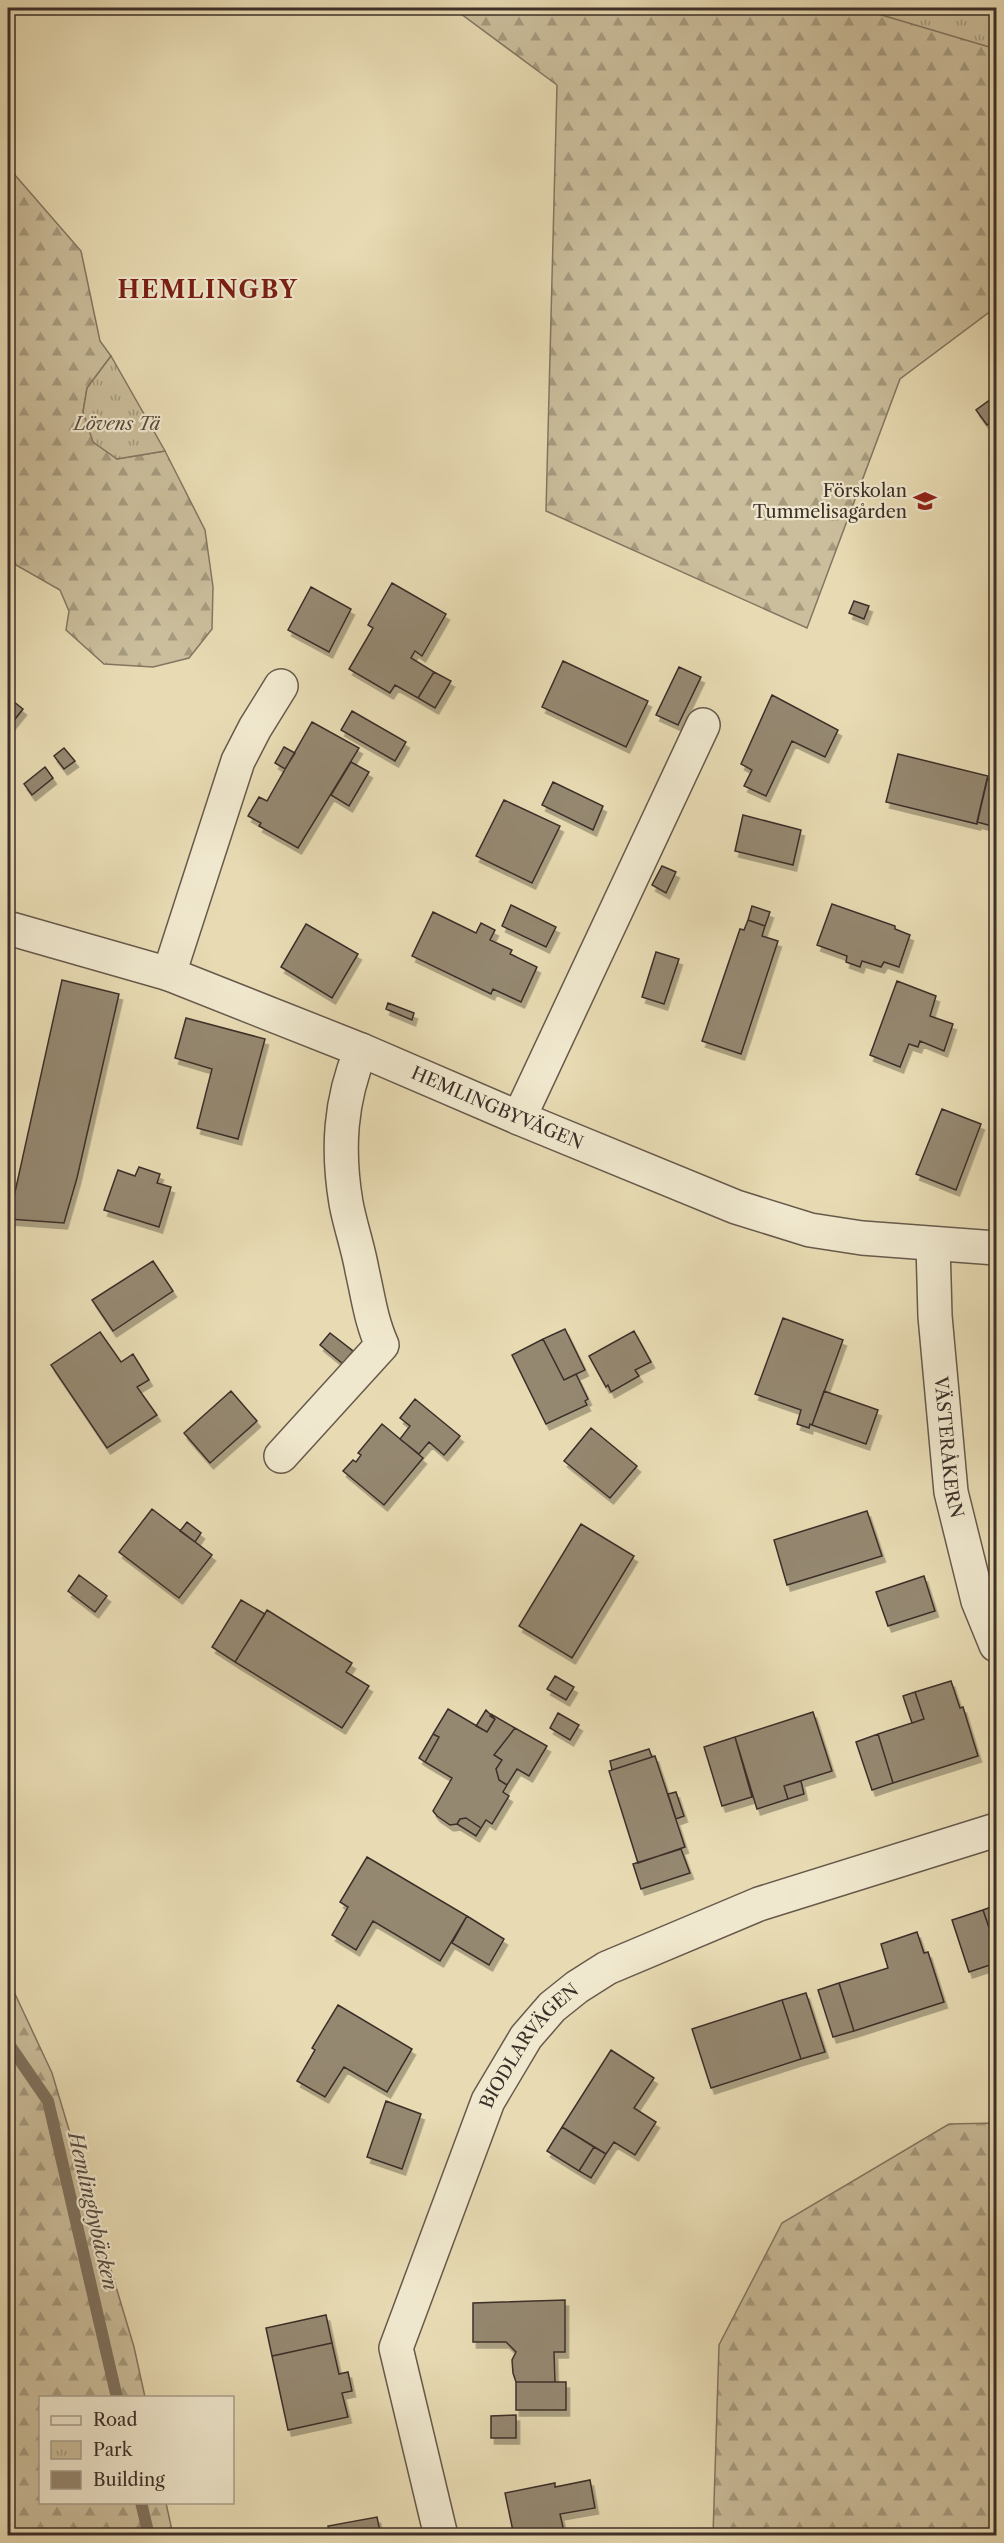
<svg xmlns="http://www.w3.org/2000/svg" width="1004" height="2543" font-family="'Libre Caslon Text',serif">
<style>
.forest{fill:url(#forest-firs);stroke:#847662;stroke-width:1.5}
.park{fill:url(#park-tufts);stroke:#847662;stroke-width:1.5}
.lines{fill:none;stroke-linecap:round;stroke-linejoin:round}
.stream{stroke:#807360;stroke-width:12}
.building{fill:#958871;stroke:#3c2f29;stroke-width:1.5;filter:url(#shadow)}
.minor-casing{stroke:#675a4c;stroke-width:36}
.minor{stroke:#f0e8ce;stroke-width:33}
.labels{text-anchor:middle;stroke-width:4.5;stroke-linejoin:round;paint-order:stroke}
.park-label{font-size:18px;font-style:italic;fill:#594c40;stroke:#f0e8ce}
.poi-label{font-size:18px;fill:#3c2f29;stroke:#f0e8ce;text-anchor:end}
.street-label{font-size:18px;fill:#3c2f29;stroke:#f0e8ce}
.water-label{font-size:20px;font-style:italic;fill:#584c40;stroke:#f0e8ce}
.district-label{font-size:24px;font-weight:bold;letter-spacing:1.5px;fill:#7a1f14;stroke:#f0e8ce}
</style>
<defs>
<pattern id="forest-firs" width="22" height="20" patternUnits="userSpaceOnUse" patternTransform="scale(1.5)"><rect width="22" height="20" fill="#cbbe9c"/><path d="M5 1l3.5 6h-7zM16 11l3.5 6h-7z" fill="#a69b7f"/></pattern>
<pattern id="park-tufts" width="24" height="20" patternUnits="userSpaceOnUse" patternTransform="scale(1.5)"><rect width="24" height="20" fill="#cbbe9c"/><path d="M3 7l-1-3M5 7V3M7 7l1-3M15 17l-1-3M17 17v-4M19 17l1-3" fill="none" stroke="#a69b7f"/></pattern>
<filter id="shadow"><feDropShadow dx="3.5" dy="6" stdDeviation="0" flood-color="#0004"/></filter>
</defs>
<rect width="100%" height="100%" fill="#e8dbb3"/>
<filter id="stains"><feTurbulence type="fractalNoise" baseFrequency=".00333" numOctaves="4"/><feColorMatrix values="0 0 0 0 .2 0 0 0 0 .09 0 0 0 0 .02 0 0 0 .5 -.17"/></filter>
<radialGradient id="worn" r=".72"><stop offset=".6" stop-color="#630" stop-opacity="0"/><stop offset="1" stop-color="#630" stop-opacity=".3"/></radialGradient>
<path class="forest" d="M 453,8 L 996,8 L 996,307 L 900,379 L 807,628 L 546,511 L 557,85 Z
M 8,167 L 81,251 L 100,341 L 111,356 L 87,388 L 83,412 L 117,459 L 165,451 L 205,530 L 213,587 L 212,629 L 189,658 L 153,667 L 104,664 L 66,630 L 69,611 L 60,590 L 16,565 L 8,539 Z
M 8,1979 L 52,2073 L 134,2347 L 145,2397 L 40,2398 L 40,2502 L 166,2503 L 173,2535 L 8,2535 Z
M 996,2123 L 996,2535 L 713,2535 L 719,2345 L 782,2223 L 949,2124 Z"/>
<path class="park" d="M 858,8 L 996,8 L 996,49 Z
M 111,356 L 165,451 L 117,459 L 93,442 L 83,412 L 87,388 Z"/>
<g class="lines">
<path class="stream" d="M 8,2043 L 48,2101 L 117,2398
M 141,2502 L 149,2536"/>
</g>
<path class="building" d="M 991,399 L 996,406 L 996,418 L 987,425 L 976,410 Z
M 392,583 L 446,614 L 422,656 L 415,651 L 411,658 L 434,672 L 418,698 L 395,685 L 390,693 L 349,669 L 373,628 L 368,625 Z
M 311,587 L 351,609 L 329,652 L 288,630 Z
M 854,601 L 869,606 L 864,619 L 849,613 Z
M 563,661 L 648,701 L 626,747 L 542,707 Z
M 679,667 L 701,677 L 678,725 L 656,715 Z
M 434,672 L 451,681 L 435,708 L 418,698 Z
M 772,695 L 838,730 L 825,757 L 792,741 L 766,796 L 744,786 L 752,770 L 741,764 Z
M 8,697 L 23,709 L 8,728 Z
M 352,711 L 406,742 L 395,761 L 341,730 Z
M 312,722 L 359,748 L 298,848 L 259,826 L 261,823 L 248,816 L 259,797 L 267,801 Z
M 284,747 L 295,753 L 285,769 L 275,763 Z
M 64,748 L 75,761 L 64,769 L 54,756 Z
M 898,754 L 988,776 L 977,824 L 886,802 Z
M 351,762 L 369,772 L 349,806 L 331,795 Z
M 45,767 L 53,778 L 32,795 L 24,784 Z
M 987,779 L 996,781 L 996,806 L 992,826 L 977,822 Z
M 553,782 L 603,806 L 593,830 L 542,805 Z
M 504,800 L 560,826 L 532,883 L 476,856 Z
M 743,815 L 801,830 L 793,865 L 735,851 Z
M 662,866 L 676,872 L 666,893 L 652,885 Z
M 832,904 L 895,926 L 895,929 L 910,935 L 899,967 L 884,962 L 881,967 L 862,961 L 860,967 L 846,962 L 847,956 L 817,945 Z
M 511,905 L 556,927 L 546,947 L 502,926 Z
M 752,906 L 770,912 L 765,926 L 748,920 Z
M 433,912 L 476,933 L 481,923 L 495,930 L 490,940 L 512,950 L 510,954 L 537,967 L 521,1002 L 493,989 L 491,994 L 412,956 Z
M 748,920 L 765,926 L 762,936 L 778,941 L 741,1054 L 702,1041 L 740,929 L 744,930 Z
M 306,924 L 358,954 L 332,998 L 281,967 Z
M 656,952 L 679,959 L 664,1004 L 642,997 Z
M 62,980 L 119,994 L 77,1178 L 64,1223 L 9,1219 Z
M 897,981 L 936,996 L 930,1016 L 953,1024 L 944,1051 L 920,1041 L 918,1047 L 909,1044 L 900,1067 L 870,1055 Z
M 388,1003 L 414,1013 L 412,1020 L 386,1009 Z
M 186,1018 L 265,1039 L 238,1139 L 197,1128 L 212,1069 L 175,1058 Z
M 942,1109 L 981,1124 L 956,1190 L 916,1174 Z
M 139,1167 L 160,1174 L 157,1183 L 171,1187 L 159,1227 L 104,1210 L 118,1170 L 135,1176 Z
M 153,1261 L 173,1291 L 113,1331 L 92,1300 Z
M 783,1318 L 843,1340 L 812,1425 L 810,1424 L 809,1428 L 797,1424 L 801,1410 L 755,1394 Z
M 565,1329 L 585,1370 L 564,1380 L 543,1339 Z
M 634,1331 L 651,1362 L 635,1370 L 639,1376 L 611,1392 L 608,1385 L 606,1387 L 589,1356 Z
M 100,1332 L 121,1362 L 133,1354 L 149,1380 L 137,1387 L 157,1415 L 107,1448 L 51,1365 Z
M 330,1333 L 353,1351 L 343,1364 L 320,1345 Z
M 543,1339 L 564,1380 L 576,1374 L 588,1399 L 585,1401 L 587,1405 L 546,1424 L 512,1355 Z
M 231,1391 L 257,1421 L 210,1463 L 184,1433 Z
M 824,1391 L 878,1410 L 866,1444 L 812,1425 Z
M 415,1399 L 460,1436 L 444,1455 L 429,1442 L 419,1454 L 400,1439 L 410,1426 L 400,1418 Z
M 382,1424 L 423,1458 L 384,1505 L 343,1471 L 353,1460 L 356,1462 L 361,1455 L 358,1453 Z
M 591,1428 L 637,1466 L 610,1498 L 564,1461 Z
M 152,1509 L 212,1555 L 179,1598 L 119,1552 Z
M 867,1511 L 882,1556 L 787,1585 L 774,1540 Z
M 187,1522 L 201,1533 L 195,1542 L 180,1531 Z
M 581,1524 L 634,1556 L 572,1658 L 519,1626 Z
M 79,1575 L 107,1596 L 95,1612 L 68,1591 Z
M 924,1576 L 935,1611 L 888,1626 L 876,1592 Z
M 241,1600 L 265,1614 L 235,1662 L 212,1647 Z
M 267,1610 L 352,1663 L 346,1672 L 369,1686 L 342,1728 L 235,1662 Z
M 555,1676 L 574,1687 L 566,1700 L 547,1689 Z
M 951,1681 L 960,1708 L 963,1707 L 978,1756 L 893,1783 L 878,1734 L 924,1719 L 915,1692 Z
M 915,1692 L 924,1719 L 912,1723 L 903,1696 Z
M 448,1709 L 487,1732 L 495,1719 L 490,1716 L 491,1714 L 515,1728 L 494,1755 L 502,1760 L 496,1769 L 499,1780 L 507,1785 L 503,1792 L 509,1796 L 492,1824 L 486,1820 L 481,1828 L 466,1818 L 460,1819 L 457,1824 L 450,1825 L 437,1816 L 433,1811 L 452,1778 L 425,1762 L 439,1737 L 433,1734 Z
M 486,1710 L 495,1719 L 487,1732 L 476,1726 Z
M 813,1712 L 832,1771 L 784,1786 L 788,1799 L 757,1809 L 735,1737 Z
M 558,1713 L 579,1725 L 570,1740 L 550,1728 Z
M 515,1728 L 547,1746 L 529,1776 L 517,1769 L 507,1785 L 499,1780 L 496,1769 L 502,1760 L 494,1755 Z
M 433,1734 L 439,1737 L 425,1762 L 419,1758 Z
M 878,1734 L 893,1783 L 872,1790 L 856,1742 Z
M 735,1737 L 752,1797 L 722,1806 L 704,1747 Z
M 649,1749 L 652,1757 L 612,1770 L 610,1761 Z
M 655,1756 L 685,1847 L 638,1863 L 609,1771 Z
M 801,1781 L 804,1794 L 788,1799 L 784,1786 Z
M 676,1792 L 684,1816 L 676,1819 L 668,1794 Z
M 466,1818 L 481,1828 L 476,1836 L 457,1824 L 460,1819 Z
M 681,1849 L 690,1873 L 641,1889 L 633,1864 Z
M 367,1857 L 467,1916 L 440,1961 L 373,1921 L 356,1950 L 332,1935 L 348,1907 L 340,1902 Z
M 996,1905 L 996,1948 L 983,1910 Z
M 983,1910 L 996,1948 L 996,1963 L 969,1972 L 952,1920 Z
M 467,1916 L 504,1939 L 489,1965 L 452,1943 Z
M 917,1932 L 924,1953 L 928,1952 L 944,2002 L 854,2031 L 839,1983 L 888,1968 L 881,1944 Z
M 839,1983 L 854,2031 L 833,2037 L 818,1990 Z
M 806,1993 L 825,2052 L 801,2059 L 782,2000 Z
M 782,2000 L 801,2059 L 711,2088 L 692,2029 Z
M 338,2005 L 412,2049 L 387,2092 L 344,2067 L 325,2097 L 297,2081 L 315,2050 L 312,2048 Z
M 611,2050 L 654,2078 L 634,2108 L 656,2122 L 635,2155 L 614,2142 L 606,2154 L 562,2127 Z
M 386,2101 L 421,2114 L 402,2169 L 367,2157 Z
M 562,2127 L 594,2147 L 579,2171 L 547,2151 Z
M 594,2147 L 606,2154 L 591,2178 L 579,2171 Z
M 565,2300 L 565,2352 L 554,2352 L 555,2382 L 516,2382 L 513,2373 L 512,2360 L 516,2352 L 506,2342 L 473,2342 L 473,2303 Z
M 326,2315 L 332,2343 L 272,2356 L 266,2328 Z
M 332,2343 L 339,2374 L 348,2372 L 352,2391 L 342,2393 L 348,2417 L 288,2430 L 272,2356 Z
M 516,2382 L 566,2382 L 566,2410 L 516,2410 Z
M 516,2415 L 516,2438 L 491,2438 L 491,2416 Z
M 590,2480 L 595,2508 L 560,2514 L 565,2536 L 514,2536 L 505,2493 L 555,2483 L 555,2487 Z
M 377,2517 L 381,2536 L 301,2536 L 329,2530 L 328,2526 Z"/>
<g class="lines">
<g class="minor-casing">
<g id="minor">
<path id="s1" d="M 8,928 L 169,974 L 361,1050 L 519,1118 L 736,1207 L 810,1230 L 862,1238 L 996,1248"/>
<path d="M 169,974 L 238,761 L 255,728 L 281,686"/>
<path d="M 519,1118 L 703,725"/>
<path id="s2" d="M 933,1244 L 935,1316 L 951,1492 L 978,1601 L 996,1645"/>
<path d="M 281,1456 L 382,1345 C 371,1321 368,1296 362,1270 C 358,1247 350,1225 346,1203 C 337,1149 340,1101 361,1050"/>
<path id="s3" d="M 441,2536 L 396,2348 L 488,2101 L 526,2037 L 552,2007 L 577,1987 L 607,1968 L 759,1904 L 996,1830"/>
</g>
</g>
<use href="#minor" class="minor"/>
</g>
<defs>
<g id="school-bare" transform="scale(1.8)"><path d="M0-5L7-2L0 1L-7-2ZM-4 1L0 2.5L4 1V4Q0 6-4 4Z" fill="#8f2418" stroke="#f0e8ce" stroke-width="2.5" paint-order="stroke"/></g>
</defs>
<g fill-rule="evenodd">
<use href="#school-bare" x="925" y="501"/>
</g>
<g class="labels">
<g class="park-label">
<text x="117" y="430">Lövens Tä</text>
</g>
<g class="poi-label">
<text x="907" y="497">Förskolan<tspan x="907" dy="21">Tummelisagården</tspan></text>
</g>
<g class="street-label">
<text dy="6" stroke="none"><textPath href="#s1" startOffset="522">HEMLINGBYVÄGEN</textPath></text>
<text dy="6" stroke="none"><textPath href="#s2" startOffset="204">VÄSTERÅKERN</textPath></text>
<text dy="6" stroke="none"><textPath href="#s3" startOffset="526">BIODLARVÄGEN</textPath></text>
</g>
<g class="water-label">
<text transform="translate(93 2211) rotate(77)" y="7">Hemlingbybäcken</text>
</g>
<g class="district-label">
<text x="208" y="298">HEMLINGBY</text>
</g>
</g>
<rect width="1004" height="2543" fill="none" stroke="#e8dbb3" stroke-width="30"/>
<rect x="9" y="9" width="986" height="2525" fill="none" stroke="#3c2f29" stroke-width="3"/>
<rect x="15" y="15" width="974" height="2513" fill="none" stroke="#3c2f29" stroke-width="1.5"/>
<rect x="39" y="2396" width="195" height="108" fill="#f0e8ce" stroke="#a89e8c" stroke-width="1.5"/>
<rect x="51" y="2416" width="30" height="9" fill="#f0e8ce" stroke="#a89e8c" stroke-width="1.5"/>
<text x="93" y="2426" font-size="18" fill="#3c2f29">Road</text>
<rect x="51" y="2441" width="30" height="18" fill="url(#park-tufts)" stroke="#a89e8c" stroke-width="1.5"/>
<text x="93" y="2456" font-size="18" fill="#3c2f29">Park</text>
<rect x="51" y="2471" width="30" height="18" fill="#958871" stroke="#a89e8c" stroke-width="1.5"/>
<text x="93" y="2486" font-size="18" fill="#3c2f29">Building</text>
<rect width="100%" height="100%" filter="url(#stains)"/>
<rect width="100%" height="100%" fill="url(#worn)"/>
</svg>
